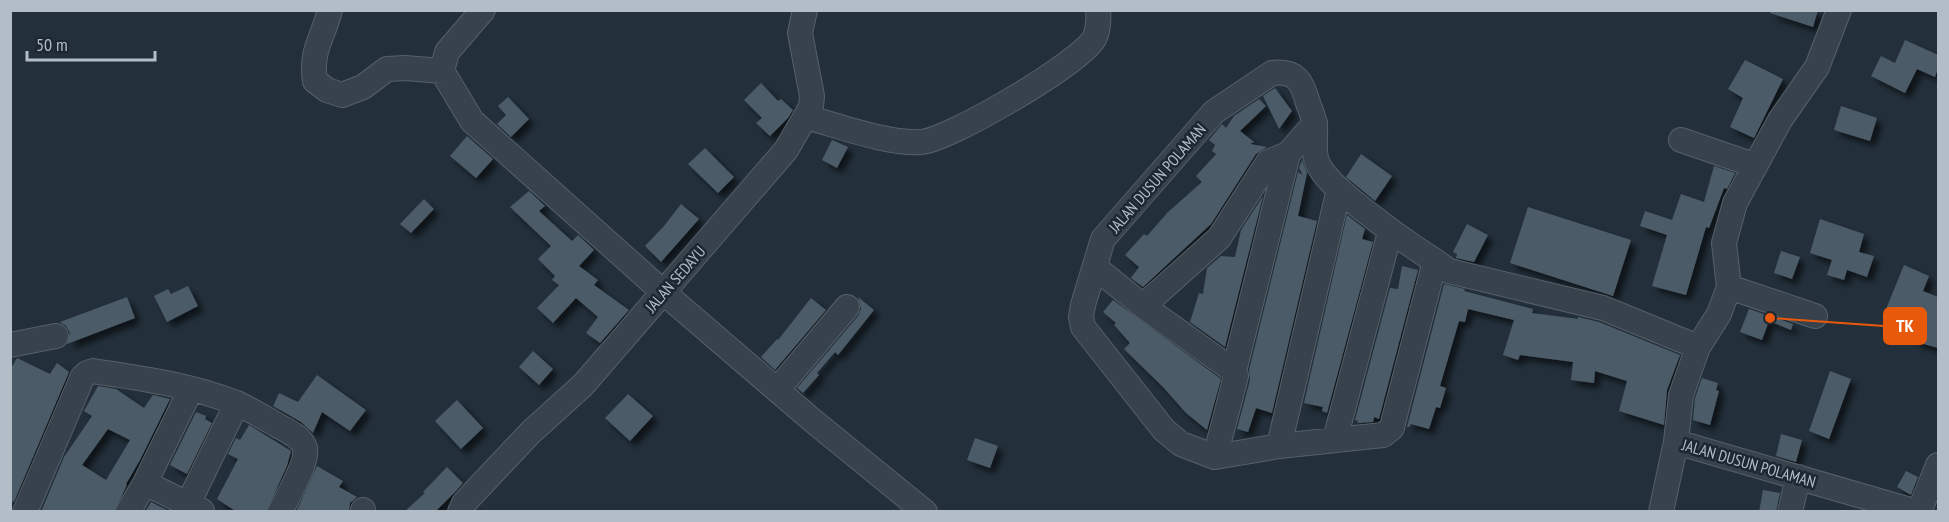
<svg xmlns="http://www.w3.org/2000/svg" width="1949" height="522" font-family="'PT Sans Narrow',sans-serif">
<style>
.building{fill:#4c5b67;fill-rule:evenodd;filter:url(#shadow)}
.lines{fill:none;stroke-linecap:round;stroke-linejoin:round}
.minor-casing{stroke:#55606a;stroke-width:26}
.minor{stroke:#37424c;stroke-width:24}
.labels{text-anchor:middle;stroke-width:5;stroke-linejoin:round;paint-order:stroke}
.street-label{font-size:16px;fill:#b2bdc7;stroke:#1c2731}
.leader{fill:none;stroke:#e8590c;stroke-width:2}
.callout-dot{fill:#e8590c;stroke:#1c2731;stroke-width:2}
.callout{fill:#e8590c;stroke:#e8590c;stroke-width:2}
.callout-label{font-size:18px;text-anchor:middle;font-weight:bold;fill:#fff}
</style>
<defs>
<filter id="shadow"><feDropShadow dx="5.5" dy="5.5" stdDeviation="3" flood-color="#0009"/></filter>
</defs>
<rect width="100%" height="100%" fill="#23303b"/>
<path class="building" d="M 1771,10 L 1818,10 L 1813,27 L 1770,13 Z
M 1905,40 L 1938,55 L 1938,68 L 1935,77 L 1917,69 L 1905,93 L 1871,76 L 1881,56 L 1895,63 Z
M 1745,60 L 1783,79 L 1754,138 L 1730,127 L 1743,98 L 1728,89 Z
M 761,83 L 778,101 L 781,99 L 793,110 L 788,118 L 770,136 L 756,123 L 762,118 L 744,100 Z
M 1275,88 L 1292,111 L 1279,129 L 1263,96 Z
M 508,97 L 529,119 L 511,137 L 497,124 L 506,115 L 498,106 Z
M 1259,99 L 1266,106 L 1240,131 L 1254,142 L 1250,144 L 1267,147 L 1256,154 L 1211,224 L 1143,287 L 1131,278 L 1139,267 L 1125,255 L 1144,234 L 1147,236 L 1168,212 L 1202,182 L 1196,176 L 1218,152 L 1216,154 L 1212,151 L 1215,145 L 1209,140 L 1222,124 L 1226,128 L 1234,116 Z
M 1841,106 L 1877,118 L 1870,141 L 1834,130 Z
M 467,136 L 493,159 L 476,178 L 450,156 Z
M 832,140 L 848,147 L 837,168 L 822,160 Z
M 705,148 L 734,177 L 718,193 L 688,164 Z
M 1361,154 L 1392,176 L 1375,201 L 1346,177 Z
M 1302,160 L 1307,173 L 1298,216 L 1317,221 L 1272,413 L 1256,408 L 1248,432 L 1237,429 L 1250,380 L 1249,370 L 1298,172 L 1303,175 L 1299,168 Z
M 1714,166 L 1735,173 L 1727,189 L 1724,188 L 1709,228 L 1706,227 L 1686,295 L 1652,286 L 1667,235 L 1640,226 L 1645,211 L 1672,220 L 1681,194 L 1704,202 Z
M 529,191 L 545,206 L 539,211 L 572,241 L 578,235 L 594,250 L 579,266 L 598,280 L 594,285 L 629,310 L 600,343 L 586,333 L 598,317 L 576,298 L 553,323 L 537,308 L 559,285 L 552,280 L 555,276 L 538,259 L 551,246 L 510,207 Z
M 1263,196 L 1225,347 L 1190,322 L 1199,293 L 1203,294 L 1207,268 L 1221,256 L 1235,257 L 1241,230 Z
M 424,199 L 434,209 L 411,233 L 400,224 Z
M 681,204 L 699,219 L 661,262 L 645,246 L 664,226 Z
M 1528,207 L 1631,240 L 1613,296 L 1510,263 Z
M 1347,215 L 1365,229 L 1362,239 L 1373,242 L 1327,413 L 1322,411 L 1323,407 L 1304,403 Z
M 1820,219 L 1864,234 L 1859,252 L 1874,256 L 1867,277 L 1847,270 L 1844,280 L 1827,275 L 1832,260 L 1810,253 Z
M 1467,224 L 1488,235 L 1474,262 L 1456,258 L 1457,254 L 1453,252 Z
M 1781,251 L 1800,257 L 1792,279 L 1774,273 Z
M 1904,265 L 1929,276 L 1923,291 L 1938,297 L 1938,348 L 1913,341 L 1918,323 L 1886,309 Z
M 1402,266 L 1418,270 L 1379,419 L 1374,417 L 1373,422 L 1357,423 L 1358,421 L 1355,420 L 1390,288 L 1398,289 Z
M 1444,284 L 1465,289 L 1464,291 L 1533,309 L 1532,313 L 1578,319 L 1578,317 L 1599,322 L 1680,355 L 1667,390 L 1664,425 L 1619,411 L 1627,381 L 1595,371 L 1594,383 L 1571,380 L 1573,362 L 1520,355 L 1518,360 L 1503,355 L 1514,320 L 1468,309 L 1465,322 L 1459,321 L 1440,386 L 1446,388 L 1440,408 L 1436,407 L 1429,429 L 1411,424 L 1409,427 L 1407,427 Z
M 188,286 L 198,306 L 167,322 L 154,296 L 168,289 L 171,294 Z
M 127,297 L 135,318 L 67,344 L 70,333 L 66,326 L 60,322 Z
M 858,297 L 874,310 L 838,355 L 835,352 L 817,373 L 819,375 L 803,393 L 797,388 L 858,316 L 861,309 Z
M 811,298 L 826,310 L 775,370 L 761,357 L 777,339 L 778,340 Z
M 1113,300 L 1221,379 L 1207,430 L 1186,413 L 1164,388 L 1124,349 L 1130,343 L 1114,325 L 1116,323 L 1103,312 Z
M 1749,309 L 1793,324 L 1791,330 L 1769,321 L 1762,340 L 1740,332 Z
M 533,351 L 553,369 L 539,385 L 519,367 Z
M 17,358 L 50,374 L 57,363 L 69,372 L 14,502 L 10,500 L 10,370 Z
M 1830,371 L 1851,379 L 1829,439 L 1809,431 Z
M 317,375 L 366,410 L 350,431 L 322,412 L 313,433 L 301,422 L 273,406 L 279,393 L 298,402 Z
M 1702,378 L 1718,383 L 1716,390 L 1719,391 L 1710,425 L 1693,420 L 1695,398 Z
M 98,386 L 116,389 L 144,408 L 153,395 L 170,399 L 140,460 L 126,484 L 127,485 L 114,512 L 41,512 L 64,457 L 92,416 L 84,411 ZM 108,429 L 130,440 L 106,480 L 82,465 Z
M 628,394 L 653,416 L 630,441 L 605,418 Z
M 457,400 L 483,428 L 461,449 L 435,421 Z
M 196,412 L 206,416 L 205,419 L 212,423 L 187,474 L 170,465 Z
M 249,425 L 291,451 L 287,466 L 266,512 L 237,512 L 217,499 L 238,459 L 228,454 L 236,438 L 240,440 Z
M 1781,434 L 1802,440 L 1796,462 L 1776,456 Z
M 975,438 L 998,446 L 990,468 L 967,460 Z
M 317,466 L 343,481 L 339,487 L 357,497 L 350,503 L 349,512 L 296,512 Z
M 447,467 L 463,483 L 456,491 L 435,512 L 404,512 L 425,493 L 423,492 Z
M 1906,471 L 1918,477 L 1911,495 L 1897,487 Z
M 1763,490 L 1780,493 L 1776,512 L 1759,512 Z
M 151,502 L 171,512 L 145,512 Z"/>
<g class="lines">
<g class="minor-casing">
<path id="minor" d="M 330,10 C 323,38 310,51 315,81 L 327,90 L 342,95 L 363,87 L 387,69 L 405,68 L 442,71
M 483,10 L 447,52 L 442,71 L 472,121 L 663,292 L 812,420 L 925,512
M 806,117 C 840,126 887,144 921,142 C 948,141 1084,61 1095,37 C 1098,30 1099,18 1098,10
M 1681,140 L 1754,165
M 1435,261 C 1405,242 1378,222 1350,199 C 1339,190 1326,179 1319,166 C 1312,155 1316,138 1315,125 C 1314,118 1311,111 1308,103 C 1302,82 1297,70 1272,73 L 1214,112 L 1103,239 L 1083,305 L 1081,317 L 1083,327 L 1164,430 L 1181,444 L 1215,457 L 1279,446 L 1383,435 L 1392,428 L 1394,419 L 1435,261 L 1449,271 L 1603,308 L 1698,347 L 1719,314 L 1729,287 L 1724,243 L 1735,203 L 1780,120 L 1817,67 L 1839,10
M 1096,268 L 1143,306 L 1234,371 L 1236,376 L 1215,457
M 1729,287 L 1815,316
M 1143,306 L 1219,238 L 1268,162 L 1288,154 L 1315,123
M 10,345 L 56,336
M 1698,347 L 1681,395 L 1676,442 L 1917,512
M 1234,371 L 1288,154
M 777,390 L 847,307
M 1335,439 L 1390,232
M 1279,446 L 1339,189
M 145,483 L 202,511
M 188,504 L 237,403
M 25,512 L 82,378 L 87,373 L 93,371 C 141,378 190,385 236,403 C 250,409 264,418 277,425 C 286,430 302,437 305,448 C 308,463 287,497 280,512
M 128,512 L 145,483 L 191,389
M 363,512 L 363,510
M 460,512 L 464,503 L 531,432 L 583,385 L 786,150 L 811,107 L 812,96 L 800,33 L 805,10
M 1661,512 L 1676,442
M 1790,512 L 1798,477
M 1919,512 L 1938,465"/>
</g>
<use href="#minor" class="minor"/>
</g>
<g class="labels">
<g class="street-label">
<text transform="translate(1157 178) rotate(-49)" y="6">JALAN DUSUN POLAMAN</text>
<text transform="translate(675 279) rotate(-49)" y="6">JALAN SEDAYU</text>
<text transform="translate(1749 463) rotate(16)" y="6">JALAN DUSUN POLAMAN</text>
</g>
</g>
<path class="leader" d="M1770 318L1884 326"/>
<circle class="callout-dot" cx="1770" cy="318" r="6"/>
<rect class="callout" x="1884" y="308" width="42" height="36" rx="6"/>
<g class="callout-label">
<text x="1905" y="332">TK</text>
</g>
<rect width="1949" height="522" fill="none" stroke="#b2bdc7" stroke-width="24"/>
<path d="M27 51v9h128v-9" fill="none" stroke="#b2bdc7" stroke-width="3"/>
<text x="36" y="51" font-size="18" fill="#b2bdc7" stroke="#1c2731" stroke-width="4.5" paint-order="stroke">50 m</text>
</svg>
